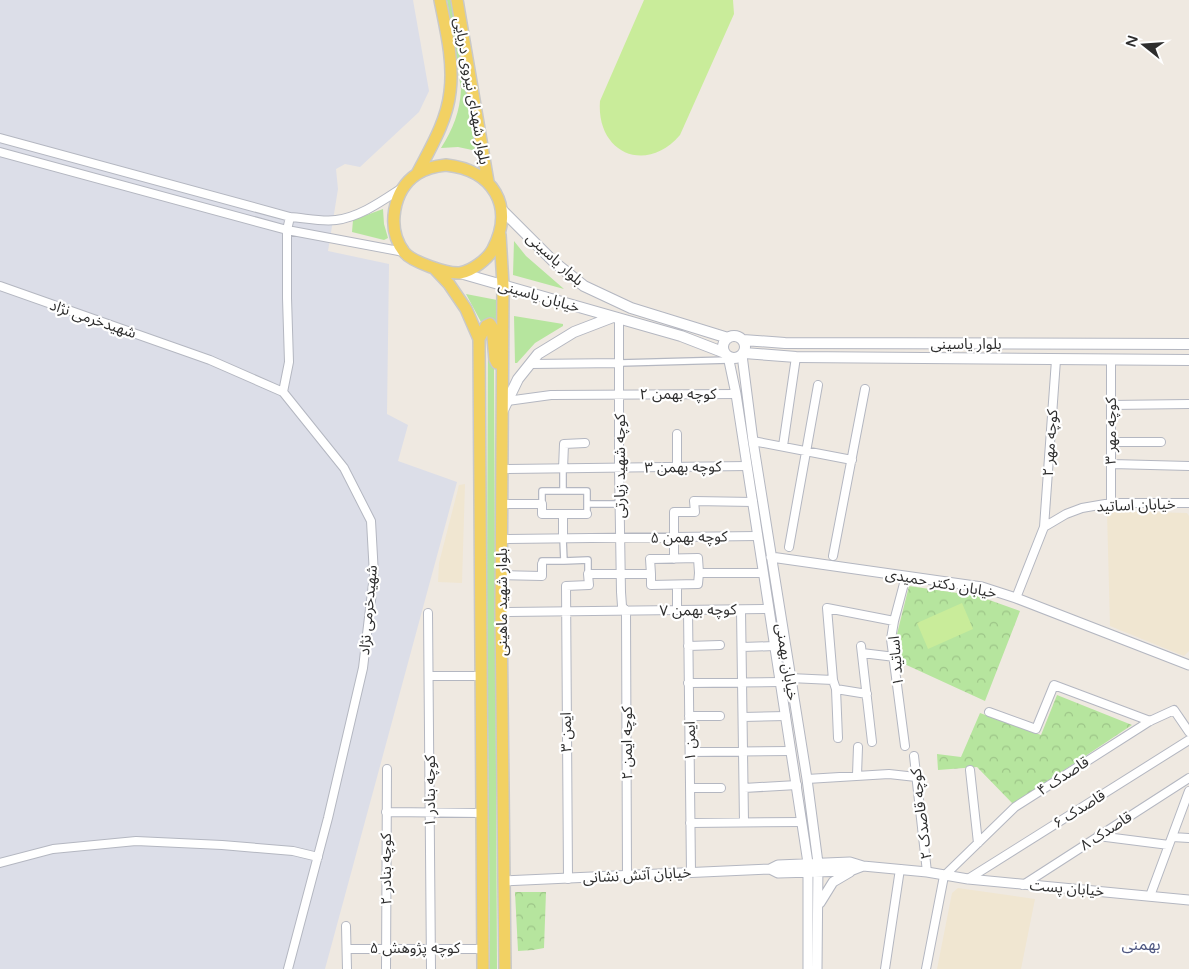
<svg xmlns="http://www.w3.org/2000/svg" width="1189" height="969" font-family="'Varela Round','Noto Sans Arabic',sans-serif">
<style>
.education{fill:#f0e6d1}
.airport{fill:#dcdee8}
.grass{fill:#b6e59e}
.park{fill:url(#park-crowns)}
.pitch{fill:#c9ec9a}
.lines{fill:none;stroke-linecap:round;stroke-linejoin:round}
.pedestrian-casing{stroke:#b4b7c1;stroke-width:8}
.minor-casing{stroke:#b4b7c1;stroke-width:10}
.tertiary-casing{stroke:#b4b7c1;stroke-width:11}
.secondary-casing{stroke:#b4b7c1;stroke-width:12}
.primary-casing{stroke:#c9c9c9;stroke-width:14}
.pedestrian{stroke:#fff;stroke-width:5.5}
.minor{stroke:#fff;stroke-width:8}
.tertiary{stroke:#fff;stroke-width:9}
.secondary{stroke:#fff;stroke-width:10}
.primary{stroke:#f2d163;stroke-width:11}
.labels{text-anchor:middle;stroke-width:4.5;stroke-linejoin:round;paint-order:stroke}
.street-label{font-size:15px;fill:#2e2e2e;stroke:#fff}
.neighbourhood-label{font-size:16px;fill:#4d5680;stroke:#fff}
</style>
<defs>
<pattern id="park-crowns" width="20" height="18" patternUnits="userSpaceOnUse" patternTransform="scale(1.25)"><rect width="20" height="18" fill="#b6e59e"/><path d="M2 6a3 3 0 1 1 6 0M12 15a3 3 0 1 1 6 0" fill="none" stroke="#9dc588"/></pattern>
</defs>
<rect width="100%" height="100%" fill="#efe9e1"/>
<path class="education" d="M 465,484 L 462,583 L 438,582 L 439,563 L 459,485 Z
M 1107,511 L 1187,513 L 1189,516 L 1189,651 L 1184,656 L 1110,626 Z
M 958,888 L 1035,899 L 1021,969 L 937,969 L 952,893 Z"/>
<path class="airport" d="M 0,0 L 413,0 L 429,91 L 419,112 L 360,167 L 345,164 L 336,169 L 338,189 L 328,251 L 389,264 L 387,414 L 408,425 L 398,461 L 457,482 L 325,969 L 0,969 Z"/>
<path class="grass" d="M 447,0 L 453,0 L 477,151 L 458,147 L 441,148 C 453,129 460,112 461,89 Z
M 383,209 L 384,224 L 388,238 L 384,240 L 352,232 L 353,220 Z
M 514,241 L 526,256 L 564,289 L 513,275 Z
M 466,294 L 497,300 L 497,323 L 488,319 L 481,322 Z
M 514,316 L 563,324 L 563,326 L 535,343 L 517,363 L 515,363 Z
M 488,329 L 490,359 L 494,368 L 497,969 L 490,969 L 487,592 Z"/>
<path class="park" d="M 909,586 L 978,596 L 1020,611 L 985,701 L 900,662 L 897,634 Z
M 1057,695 L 1132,725 L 1013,804 L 977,767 L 938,770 L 937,754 L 961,757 L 980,713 L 1041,735 Z
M 515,892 L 546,892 L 544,948 L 533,950 L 518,951 Z"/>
<path class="pitch" d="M 644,0 L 733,0 L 734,14 L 680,135 C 646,175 596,153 600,101 Z
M 962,603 L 973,629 L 928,649 L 917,623 Z"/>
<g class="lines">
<g class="pedestrian-casing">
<path id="pedestrian" d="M 620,363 L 729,360
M 563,491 L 587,491 L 587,514
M 542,504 L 542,491 L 563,491 L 563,469
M 587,504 L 620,504
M 563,539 L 564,561 L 588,560 L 588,574
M 542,564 L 542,561 L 564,561"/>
</g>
<g class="minor-casing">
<path id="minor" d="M 0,138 L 290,217 C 305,218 322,222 336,220 C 360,217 382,201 402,188
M 0,152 L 287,230 L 404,252
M 0,286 L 210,360 L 283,392 L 344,468 L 371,521 L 374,575 L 363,668 L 328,818 L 288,969
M 619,319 L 619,468 L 621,592 L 622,606 L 626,611
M 1111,360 L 1111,503
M 530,364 L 620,363
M 283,392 L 289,362 L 287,298 L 287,230 L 290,217
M 507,401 L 551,395 L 736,394
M 1111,405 L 1189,404
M 753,441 L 852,460
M 1112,442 L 1161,442
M 783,446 L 796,357
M 1112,464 L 1189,466
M 677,467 L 677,434
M 502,469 L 747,466
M 563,469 L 564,444 L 585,443
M 502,504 L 542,504 L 542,514 L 563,514
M 1044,527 L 1056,360
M 502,539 L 757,536
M 563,539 L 563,514 L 587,514
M 789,547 L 818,385
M 833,556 L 865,389
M 674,559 L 674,512 L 695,512 L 694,501 L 753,502
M 651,574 L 651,585 L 698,584 L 699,573
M 502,575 L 542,576 L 542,564
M 677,585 L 677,610
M 1016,598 L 1044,527 L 1066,514 L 1082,508 L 1111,503 L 1189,503
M 688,610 L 691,872
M 741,610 L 744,822
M 626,611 L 627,876
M 501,612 L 769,609
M 428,613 L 431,969
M 688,646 L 720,645
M 861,646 L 872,742
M 742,647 L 775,646
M 862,653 L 895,657
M 429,676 L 480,676
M 790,678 L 833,680
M 688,683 L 780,682
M 836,689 L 867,694
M 989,712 L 1036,729 L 1054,685 L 1150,721
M 689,716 L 720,716
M 743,717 L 786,716
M 838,738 L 836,689 L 833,680 L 827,608 L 894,621
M 905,746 L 891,639 L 894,621 L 906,576
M 690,752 L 791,751
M 914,756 L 927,872
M 970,770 L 978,843
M 857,775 L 858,747
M 807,779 L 889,774 L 916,777
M 690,788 L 721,788
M 744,788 L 797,785
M 386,812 L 482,813
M 690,823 L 802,822
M 1098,836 L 1169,845
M 1172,837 L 1189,838
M 0,863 L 53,849 L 136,841 L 222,845 L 293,851 L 318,857
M 568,879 L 566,586 L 589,585 L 588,574 L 651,574 L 650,559 L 698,558 L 699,573 L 763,573
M 968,879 L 1189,740
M 1023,885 L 1189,778
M 1150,896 L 1189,791
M 346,926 L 347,969
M 347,949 L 483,949
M 386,969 L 387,769
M 885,969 L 900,869
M 926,969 L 944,876 L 1015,807 L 1150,721 L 1174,710 L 1189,732"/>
</g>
<g class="tertiary-casing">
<path id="tertiary" d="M 742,355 L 753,441 L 807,779 L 818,863 L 817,969
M 728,356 L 736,394 L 808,863 L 808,969
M 771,557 L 982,587 L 1016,598 L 1189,665
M 770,869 L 778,865 L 850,862 L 863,866 L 927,872 L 968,879 L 1189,900
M 505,881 L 770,869 L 778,873 L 850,871 L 863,866
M 820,903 L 833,882 L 850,872"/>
</g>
<g class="secondary-casing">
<path id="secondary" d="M 501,209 L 554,262 L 584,286 L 631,308 L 728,338
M 460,273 L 681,336 L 725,353
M723 347a11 11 0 1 1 22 0a11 11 0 1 1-22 0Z
M 743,340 L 785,343 L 1189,344
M 744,353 L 796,357 L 1189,360
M 503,410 L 518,379 L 538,354 L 574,332 L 613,317"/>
</g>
<g class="primary-casing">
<path id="primary" d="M 457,0 L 488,182
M 446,165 C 493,170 515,206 493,249 C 488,259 472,271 460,273 C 447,274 412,262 404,252 C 386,228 393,190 417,174 C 426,168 436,166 446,165 Z
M 417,174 C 430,149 447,121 450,92 C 454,62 446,30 440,0
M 500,235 L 503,285 L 501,612 L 505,969
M 434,268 L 449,284 L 466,309 L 479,339 L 483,969
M 479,339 L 486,326 L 490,324 L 492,327 L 495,359 L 497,363"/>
</g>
<use href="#pedestrian" class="pedestrian"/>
<use href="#minor" class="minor"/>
<use href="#tertiary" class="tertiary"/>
<use href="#secondary" class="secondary"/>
<use href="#primary" class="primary"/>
</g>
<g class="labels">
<g class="street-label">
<text transform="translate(472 91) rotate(80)" y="5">بلوار شهدای نیروی دریایی</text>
<text transform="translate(555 259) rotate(42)" y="5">بلوار یاسینی</text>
<text transform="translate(539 296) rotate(16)" y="5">خیابان یاسینی</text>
<text transform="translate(93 319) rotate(19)" y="5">شهیدخرمی نژاد</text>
<text x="966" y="349">بلوار یاسینی</text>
<text x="678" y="399">کوچه بهمن ۲</text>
<text transform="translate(1111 431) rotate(-90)" y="5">کوچه مهر ۳</text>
<text transform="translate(1050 443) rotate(-86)" y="5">کوچه مهر ۲</text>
<text transform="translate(620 466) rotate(-90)" y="5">کوچه شهید زیارتی</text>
<text transform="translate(683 467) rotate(-1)" y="5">کوچه بهمن ۳</text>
<text transform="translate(1136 505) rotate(-2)" y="5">خیابان اساتید</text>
<text transform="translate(689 537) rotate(-1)" y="5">کوچه بهمن ۵</text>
<text transform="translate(941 583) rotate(10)" y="5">خیابان دکتر حمیدی</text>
<text transform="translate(502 602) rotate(-90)" y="5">بلوار شهید ماهینی</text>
<text transform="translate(368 610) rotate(-85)" y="5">شهیدخرمی نژاد</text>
<text transform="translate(698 610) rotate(-1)" y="5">کوچه بهمن ۷</text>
<text transform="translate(896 661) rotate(-95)" y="5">اساتید ۱</text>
<text transform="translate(787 662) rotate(81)" y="5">خیابان بهمنی</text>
<text transform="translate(566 732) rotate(-91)" y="5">ایمن ۳</text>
<text transform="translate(690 741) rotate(-91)" y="5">ایمن ۱</text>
<text transform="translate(627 743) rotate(-90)" y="5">کوچه ایمن ۲</text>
<text transform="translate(1063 776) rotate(-33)" y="5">قاصدک ۴</text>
<text transform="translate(430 791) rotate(-90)" y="5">کوچه بنادر ۱</text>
<text transform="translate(1079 809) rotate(-32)" y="5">قاصدک ۶</text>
<text transform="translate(921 814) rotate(-97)" y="5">کوچه قاصدک ۲</text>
<text transform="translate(1106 831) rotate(-33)" y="5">قاصدک ۸</text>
<text transform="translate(386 869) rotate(-90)" y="5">کوچه بنادر ۲</text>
<text transform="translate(637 875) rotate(-3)" y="5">خیابان آتش نشانی</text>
<text transform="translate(1067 888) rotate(5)" y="5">خیابان پست</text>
<text x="415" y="953">کوچه پژوهش ۵</text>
</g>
<g class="neighbourhood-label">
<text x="1141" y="950">بهمنی</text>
</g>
</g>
<g transform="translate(1144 45) rotate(287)" stroke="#ffffff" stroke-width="4" paint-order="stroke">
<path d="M0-4L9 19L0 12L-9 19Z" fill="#2e2e2e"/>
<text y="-8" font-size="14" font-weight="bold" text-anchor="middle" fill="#2e2e2e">N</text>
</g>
</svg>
